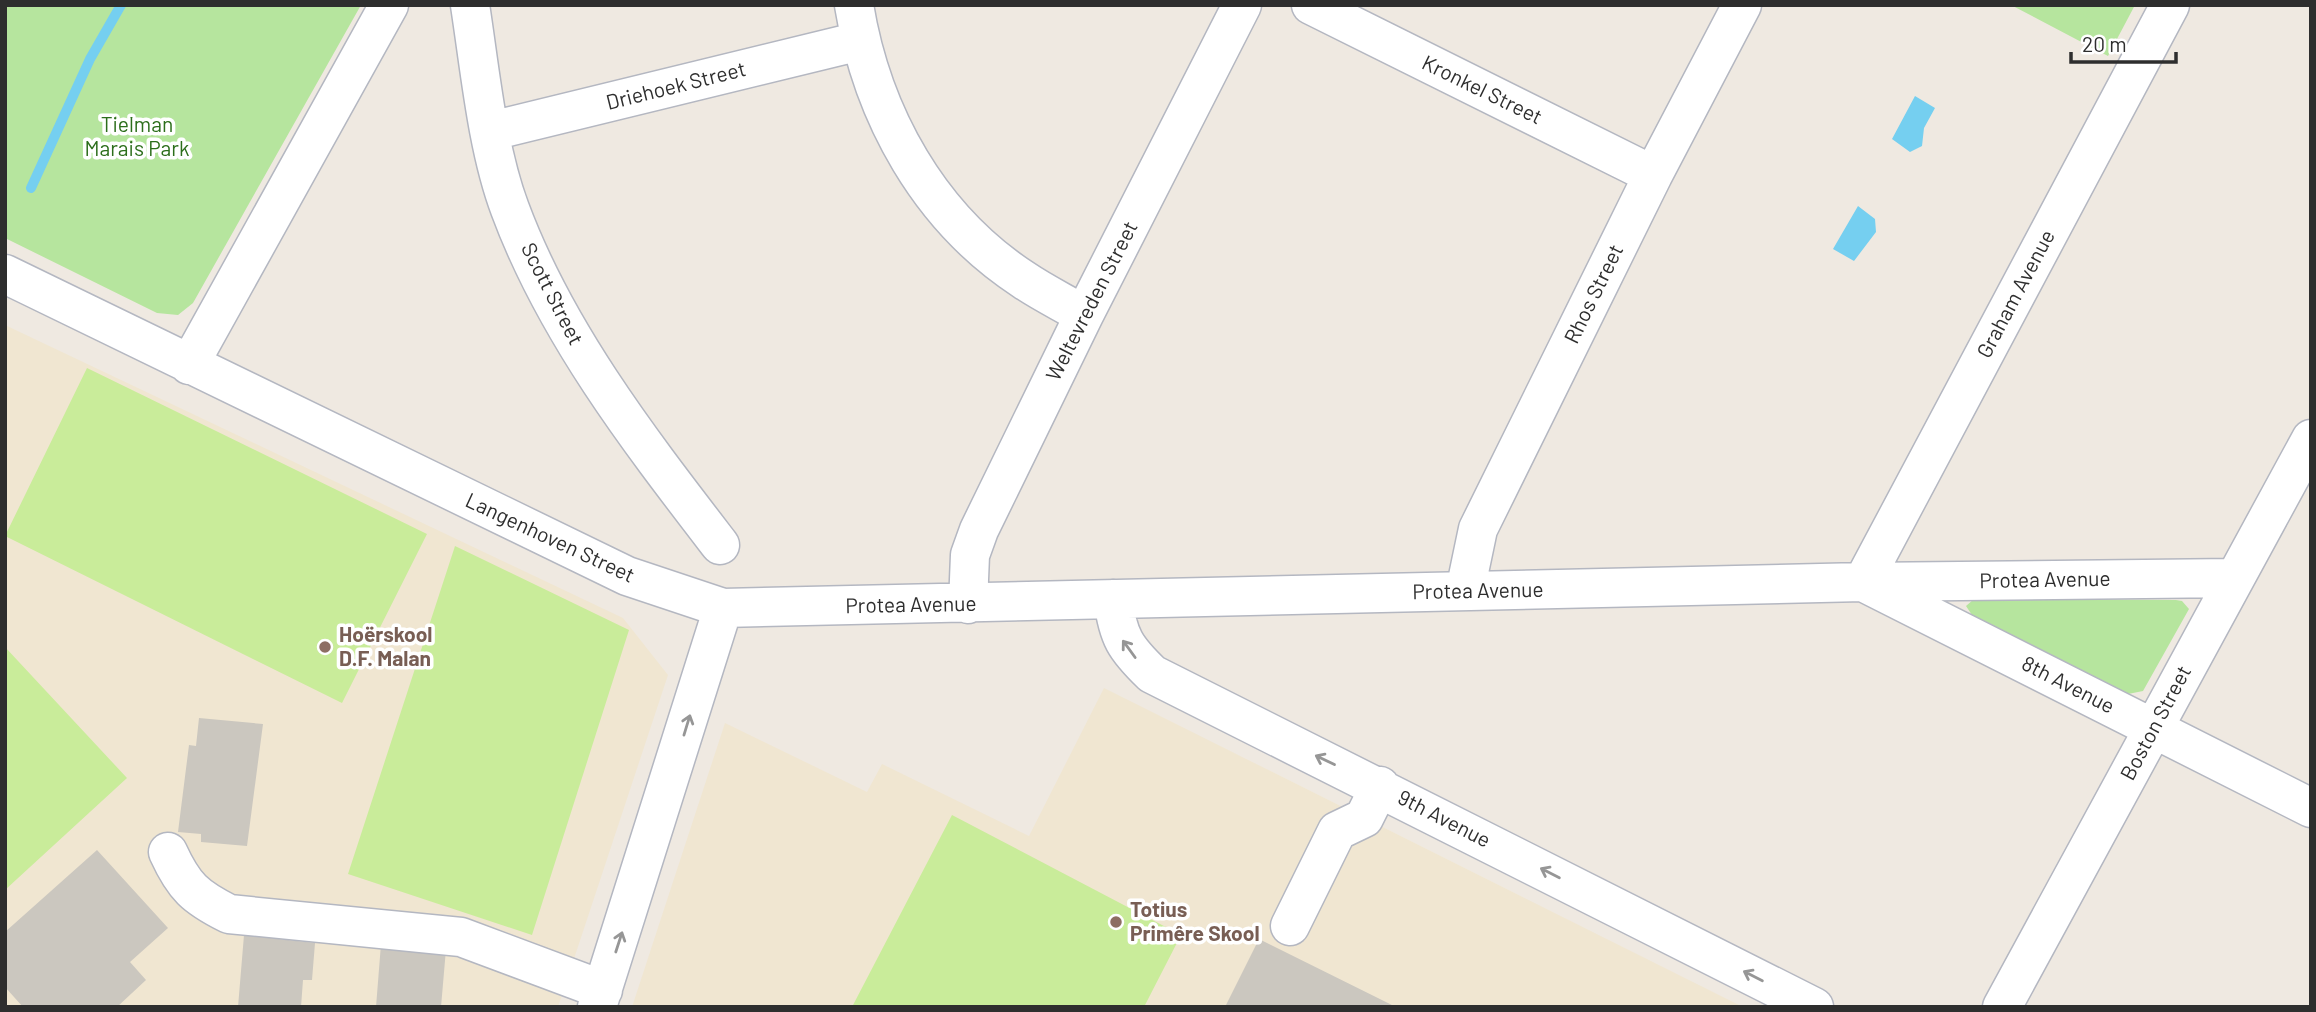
<svg xmlns="http://www.w3.org/2000/svg" width="2316" height="1012" font-family="Barlow,sans-serif">
<style>
.education{fill:#f0e6d1}
.green{fill:#b6e59e}
.pitch{fill:#c9ec9a}
.water{fill:#75cff0}
.lines{fill:none;stroke-linecap:round;stroke-linejoin:round}
.stream{stroke:#75cff0;stroke-width:10}
.building{fill:#cbc7bf}
.minor-casing{stroke:#b4b7c1;stroke-width:41}
.minor{stroke:#fff;stroke-width:38}
.oneway{stroke:#969696}
.education-dot{fill:#8d6e63;stroke:#fff;stroke-width:2.5}
.labels{text-anchor:middle;stroke-width:7;stroke-linejoin:round;paint-order:stroke}
.street-label{font-size:21px;fill:#2e2e2e;stroke:#fff}
.park-label{font-size:21px;fill:#2c6e1b;stroke:#fff}
.education-label{font-size:21px;font-weight:bold;fill:#785e54;stroke:#fff;text-anchor:start}
</style>
<rect width="100%" height="100%" fill="#efe9e1"/>
<path class="education" d="M 5,325 L 623,618 L 668,675 L 558,1007 L 5,1007 Z
M 1104,688 L 1743,1007 L 632,1007 L 725,723 L 867,792 L 882,764 L 1029,836 Z"/>
<path class="green" d="M 5,5 L 361,5 L 193,303 L 178,315 L 157,313 L 5,238 Z
M 2011,5 L 2135,5 L 2108,56 Z
M 1974,599 L 2176,600 L 2182,601 L 2189,609 L 2143,691 L 2128,694 L 1972,615 L 1966,606 Z"/>
<path class="pitch" d="M 87,368 L 427,534 L 342,703 L 5,536 Z
M 455,546 L 629,630 L 532,935 L 348,874 Z
M 5,647 L 127,778 L 5,890 Z
M 952,815 L 1181,935 L 1144,1007 L 852,1007 Z"/>
<path class="water" d="M 1915,96 L 1935,108 L 1924,128 L 1922,146 L 1910,152 L 1892,139 Z
M 1858,206 L 1875,219 L 1876,232 L 1854,261 L 1833,249 Z"/>
<g class="lines">
<path class="stream" d="M 31,188 L 90,59 L 121,5"/>
</g>
<path class="building" d="M 199,718 L 263,724 L 247,846 L 201,842 L 201,834 L 178,832 L 189,745 L 196,746 Z
M 97,850 L 168,928 L 130,962 L 146,980 L 117,1007 L 23,1007 L 5,987 L 5,932 Z
M 244,935 L 315,943 L 312,980 L 303,980 L 301,1007 L 238,1007 Z
M 1259,939 L 1396,1007 L 1225,1007 Z
M 381,944 L 446,949 L 441,1007 L 376,1007 Z"/>
<g class="lines">
<g class="minor-casing">
<path id="minor" d="M 470,5 C 480,69 487,148 510,209 C 556,333 640,441 720,545
M 854,5 C 872,115 929,218 1024,280 C 1043,293 1064,303 1084,315
M 1311,5 L 1653,175
M 2170,5 L 1863,582 L 2311,808
M 491,131 L 860,41
M 5,274 L 627,576 L 723,608 L 1863,582 L 2234,578
M 189,365 L 389,5
M 1465,591 L 1478,529 L 1653,175 L 1742,5
M 1113,599 C 1118,637 1125,648 1152,674 L 1814,1007
M 968,604 L 970,555 L 979,530 L 1084,315 L 1242,5
M 168,852 C 184,887 195,897 229,914 L 461,937 L 603,990
M 1290,926 L 1337,831 L 1364,818 L 1380,786
M 597,1007 L 723,608
M 2002,1007 L 2311,439"/>
</g>
<use href="#minor" class="minor"/>
</g>
<defs><path id="oneway-shaft" d="M-6 0H5M1.5-3L5.5 0L1.5 3" fill="none" stroke-width="1.6" stroke-linecap="round" stroke-linejoin="round" transform="scale(1.75)"/></defs>
<g class="oneway">
<use href="#oneway-shaft" transform="translate(1129 649) rotate(-126)"/>
<use href="#oneway-shaft" transform="translate(687 725) rotate(-73)"/>
<use href="#oneway-shaft" transform="translate(1325 760) rotate(-154)"/>
<use href="#oneway-shaft" transform="translate(1550 873) rotate(-153)"/>
<use href="#oneway-shaft" transform="translate(619 942) rotate(-72)"/>
<use href="#oneway-shaft" transform="translate(1753 976) rotate(-153)"/>
</g>
<g class="education-dot">
<circle cx="325" cy="647" r="7"/>
<circle cx="1116" cy="922" r="7"/>
</g>
<g class="labels">
<g class="street-label">
<text transform="translate(676 86) rotate(-14)" y="7">Driehoek Street</text>
<text transform="translate(1482 90) rotate(26)" y="7">Kronkel Street</text>
<text transform="translate(552 294) rotate(63)" y="7">Scott Street</text>
<text transform="translate(1594 294) rotate(-64)" y="7">Rhos Street</text>
<text transform="translate(2016 294) rotate(-62)" y="7">Graham Avenue</text>
<text transform="translate(1092 301) rotate(-63)" y="7">Weltevreden Street</text>
<text transform="translate(550 538) rotate(25)" y="7">Langenhoven Street</text>
<text transform="translate(2045 580) rotate(-1)" y="7">Protea Avenue</text>
<text transform="translate(1478 591) rotate(-1)" y="7">Protea Avenue</text>
<text transform="translate(911 605) rotate(-1)" y="7">Protea Avenue</text>
<text transform="translate(2068 685) rotate(27)" y="7">8th Avenue</text>
<text transform="translate(2156 723) rotate(-62)" y="7">Boston Street</text>
<text transform="translate(1444 819) rotate(27)" y="7">9th Avenue</text>
</g>
<g class="park-label">
<text x="137" y="132">Tielman<tspan x="137" dy="24">Marais Park</tspan></text>
</g>
<g class="education-label">
<text x="339" y="642">Hoërskool<tspan x="339" dy="24">D.F. Malan</tspan></text>
<text x="1130" y="917">Totius<tspan x="1130" dy="24">Primêre Skool</tspan></text>
</g>
</g>
<rect width="2316" height="1012" fill="none" stroke="#2e2e2e" stroke-width="14"/>
<path d="M2071 52v10h105v-10" fill="none" stroke="#2e2e2e" stroke-width="3.5"/>
<text x="2082" y="52" font-size="21" fill="#2e2e2e" stroke="#ffffff" stroke-width="5" paint-order="stroke">20 m</text>
</svg>
